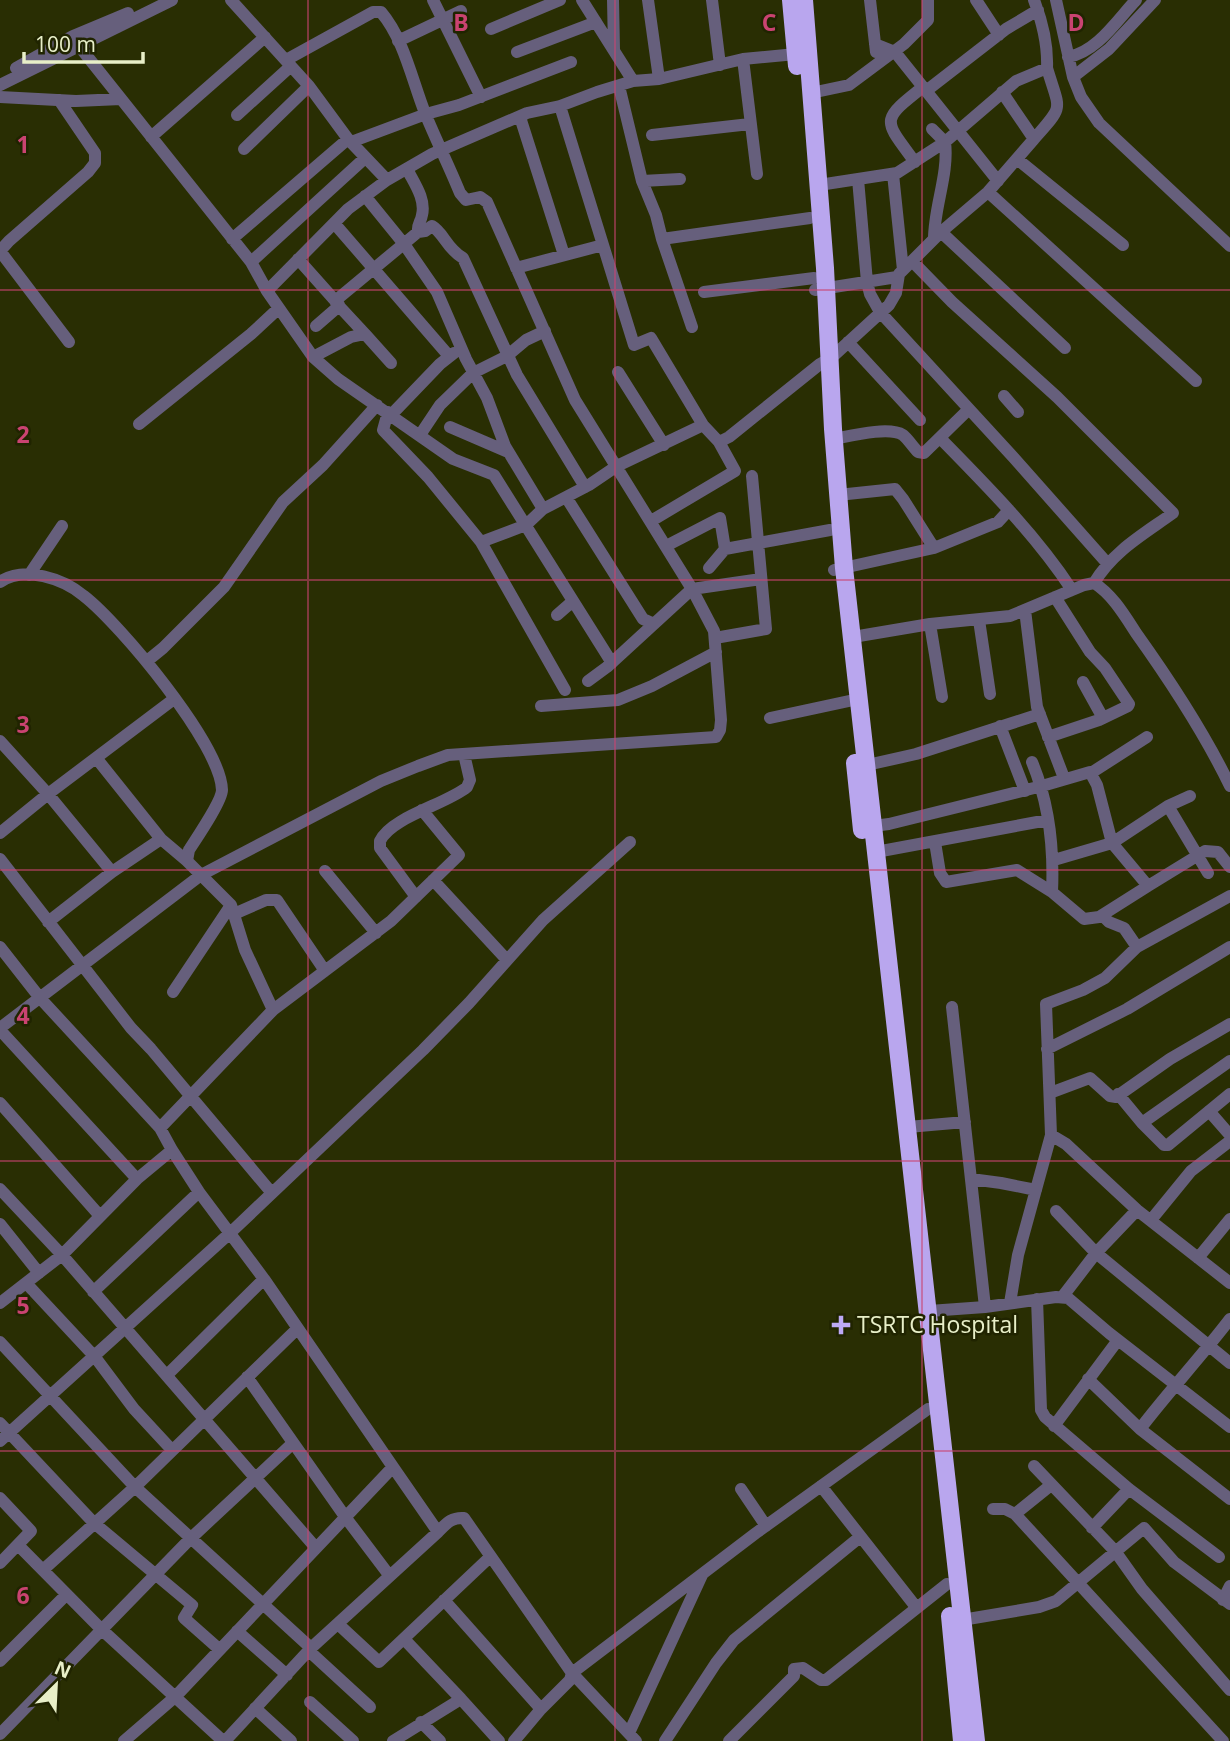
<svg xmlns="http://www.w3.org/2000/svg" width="1230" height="1741" font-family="'Open Sans',sans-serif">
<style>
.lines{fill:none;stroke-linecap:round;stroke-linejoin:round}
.minor{stroke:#665f7c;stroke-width:12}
.highway{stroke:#b9a6ee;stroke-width:18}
.grid{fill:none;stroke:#ca4371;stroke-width:2;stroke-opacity:0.55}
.poi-dot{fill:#bda9f5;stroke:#202400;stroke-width:2.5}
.labels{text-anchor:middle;stroke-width:5;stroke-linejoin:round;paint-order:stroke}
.poi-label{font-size:23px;fill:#e8efc8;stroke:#202400;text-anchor:start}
.grid-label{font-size:23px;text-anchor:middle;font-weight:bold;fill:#ca4371;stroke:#202400;stroke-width:5;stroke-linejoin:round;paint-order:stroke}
</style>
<rect width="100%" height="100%" fill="#292e03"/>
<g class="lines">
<path class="minor" d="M 231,0 L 309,86 L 348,139 L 387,180
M 433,0 L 481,97
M 582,0 L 633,81
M 613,0 L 614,49
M 648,0 L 659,79
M 712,0 L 720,65
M 870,0 L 876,52
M 976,0 L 999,35
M 1034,0 C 1042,21 1048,45 1047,68
M 1056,0 L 1073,77 L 1081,97 L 1099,123 L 1230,246
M 491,29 L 560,0
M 398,41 L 461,11
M 875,44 L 895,52 L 998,181
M 79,46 L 251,262 L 267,291
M 517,52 L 596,22
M 1068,57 C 1097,52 1117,20 1136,0
M 743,59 L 757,174
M 16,68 L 73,36 L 128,13
M 1073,77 L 1109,49 L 1155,0
M 0,85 L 172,0
M 619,86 L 642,181 L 656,215 L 662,239 L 810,218
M 926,91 L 1006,29 L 1038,10
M 811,93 L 849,85 L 904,44 L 928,20 L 928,0
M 0,97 L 76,101 L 121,99
M 560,106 L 634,345 L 651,338 L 703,425 L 719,442 L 729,437 L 820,364 L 831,358 L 889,305 L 896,293 L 899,274 L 941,232 L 988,192 L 1034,139 L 1002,92
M 237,115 L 291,66
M 520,117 L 564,255
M 932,129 L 945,142 C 949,174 934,207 934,239
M 652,135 L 750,124
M 151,137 L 265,37
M 351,142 L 426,114 L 459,105 L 571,62
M 244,149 L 309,86
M 1017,159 L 1123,245
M 915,162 C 883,119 880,121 923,87
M 407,169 C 414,183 426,199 422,215 C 421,222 417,224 418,232 L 425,231 L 432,226 C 444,233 446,248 463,258 L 517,375 L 585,487
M 893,174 L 903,270
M 858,179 L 867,282 L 870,294 L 880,312 L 1014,458 L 1107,563
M 642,181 L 680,179
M 819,185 L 897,173 L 945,142 L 1016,81 L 1047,68 C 1060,112 1065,104 1034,139
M 988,192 L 1196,381
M 365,196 L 404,244 L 437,292 L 466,359 L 487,398 L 505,446 L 543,509
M 334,223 L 449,356
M 941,232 L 1065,348
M 232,239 L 348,139
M 662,239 L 692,327
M 0,251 L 9,241 L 88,172 L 95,163 L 95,153 L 59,100
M 0,251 L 69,342
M 298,259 L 339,305
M 912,261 L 952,302 L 1057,397 L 1173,513 C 1144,534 1113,551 1094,583
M 251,262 L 365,158
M 516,268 L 603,245
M 815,290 L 897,277
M 704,292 L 814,278
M 335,301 L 418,232
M 316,326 L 339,306 L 365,334
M 848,342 L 920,420
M 313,357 L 351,337 L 365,334 L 391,363
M 618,372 L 664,445
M 1004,396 L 1018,412
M 388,412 L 383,430 L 428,477 L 481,542 L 565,690
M 392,414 L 440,364 L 454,353
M 139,424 L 251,334 L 279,308
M 450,427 L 508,452
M 420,435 L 440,405 L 473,373 L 507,356 L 526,340 L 545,331
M 940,438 C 987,486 1035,534 1072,590
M 834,439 C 850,436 889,426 903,435 C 908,439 913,447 918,452 L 924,453 L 969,409
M 838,495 L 895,489 L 903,499 L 934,548
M 566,497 L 643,619 L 654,624
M 651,521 L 735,471 L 719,442
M 481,542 L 526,525 L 543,509 L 589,485 L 617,466 L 703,425
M 666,546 L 720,518 L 725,549
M 709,568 L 725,549 L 830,530
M 834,570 L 934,548 L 998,522 L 1009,510
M 29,575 L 62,526
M 0,582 C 24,565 64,579 84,596 C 120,624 221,745 222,790 C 222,801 196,839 189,850 L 187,861 L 231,905 L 245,950 L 273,1010
M 1025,610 L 1037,707 L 1064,778
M 557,615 L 573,601
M 979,620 L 990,694
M 930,624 L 942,697
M 853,637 L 930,624 L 1010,616 L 1084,585 L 1094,583 C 1112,594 1125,616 1136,633 C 1171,682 1204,732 1230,786
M 715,638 L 766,629 L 752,476
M 147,661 L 163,648 L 224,587 L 283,502 L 323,465 L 377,405
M 612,663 L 494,475 L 453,459 L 338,379 L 313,357 L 267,291 L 348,209 L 387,180 L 432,154 L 527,113 L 560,106 L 597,92 L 633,81 L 659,79 L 743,59 L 796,54
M 588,681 L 607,667 L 692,589 L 761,579
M 1083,682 L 1103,718
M 541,706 L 618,700 L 652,686 L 716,652
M 770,718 L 849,701
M 1000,726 L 1025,791
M 1048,737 L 1099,720 L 1128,706 L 1129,704 L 1105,668 L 1090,652 L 1055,597
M 0,741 L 48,794 L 112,872
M 97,759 L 161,839 L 187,861
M 1032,762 C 1049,803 1054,848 1052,892
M 867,765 L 916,754 L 1040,714
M 1091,773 L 1147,737
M 1168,806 L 1208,873
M 865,827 L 889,824 L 1042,786 L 1090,772 L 1097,785 L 1112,843 L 1148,886 L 1099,917 L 1084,919 L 1052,892 L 1017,870 L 946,882 L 940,873 L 935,842
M 0,833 L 48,794 L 174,699
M 876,852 L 1048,820
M 0,859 L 131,1028 L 151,1049 L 271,1192
M 1054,860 L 1112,843 L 1168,806 L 1190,796
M 325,871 L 376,933
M 433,880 L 507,960
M 1148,886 L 1205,851 L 1218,852 L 1230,867
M 416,897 L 380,848 L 380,841 C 391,817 447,804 467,787 L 470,780 L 464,754
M 234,914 L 266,900 L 277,900 L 325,971
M 1102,915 L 1109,922 L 1124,928 L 1137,947
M 48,922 L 112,872 L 161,839
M 0,947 L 40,998 L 160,1128 L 172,1150 L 199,1192 L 264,1279 L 393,1467
M 173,992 L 231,905
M 952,1007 L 985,1307
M 0,1028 L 201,875 L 381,781 L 418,766 L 448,755 L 716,737 L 720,730 L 721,720 L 714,631 L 692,589 L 575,400 L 487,202 L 480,197 L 466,200 L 460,193 C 449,166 436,140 425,113 C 412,80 404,39 381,12 L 373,12 L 286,60
M 0,1030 L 137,1179 L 62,1255 L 0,1303
M 1047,1049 L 1127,1009 L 1230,947
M 1050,1093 L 1090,1078 L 1110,1096 L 1116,1097 L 1170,1059 L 1230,1024
M 1118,1094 L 1142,1123 L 1164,1145 L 1168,1145 L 1230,1094
M 0,1103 L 100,1216
M 1209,1111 L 1230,1135
M 1142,1123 L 1230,1061
M 908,1127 L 965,1122
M 160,1128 L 273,1010 L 391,921 L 459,855 L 422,810
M 1051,1135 L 1066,1144 L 1137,1210 L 1230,1283
M 137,1179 L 172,1150
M 971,1179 L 1001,1183 L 1036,1190
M 0,1189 L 62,1255 L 316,1548
M 1056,1211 L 1096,1253 L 1230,1363
M 1151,1220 L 1191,1171 L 1230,1141
M 0,1224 L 39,1273
M 1198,1258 L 1230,1219
M 26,1283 L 95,1357 L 134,1409 L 171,1449
M 93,1292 L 199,1192
M 1063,1296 L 1096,1253 L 1137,1210
M 1037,1299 L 1041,1410 L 1045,1417 L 1129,1489 L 1219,1557
M 1010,1303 L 1018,1255 L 1051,1135 L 1046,1004 L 1083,990 L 1105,978 L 1137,947 L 1230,896
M 929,1311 L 985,1307 L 1056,1297 L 1068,1298 L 1109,1333 L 1230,1427
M 0,1342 L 135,1487 L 311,1648
M 167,1375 L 264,1279
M 247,1377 L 346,1518 L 389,1575
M 1088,1379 L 1140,1429 L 1230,1499
M 0,1423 L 94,1523 L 192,1605 L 184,1618 L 219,1649
M 1054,1426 L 1118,1340
M 1140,1429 C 1169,1391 1201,1357 1230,1319
M 0,1441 L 229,1234 L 423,1050 L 469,1003 L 543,920 L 630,842
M 1034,1466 L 1115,1551 L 1142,1589 L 1230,1690
M 821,1486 L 916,1607
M 741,1489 L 766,1526
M 0,1498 L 31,1531 L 0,1563
M 993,1509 L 1005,1509 L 1015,1514 L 1223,1741
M 1015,1514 L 1051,1485
M 1092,1528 L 1129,1489
M 18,1545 L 101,1629 L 223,1741
M 44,1569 L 135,1487 L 297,1329
M 444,1600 L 541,1709
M 1223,1600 L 1230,1586
M 962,1620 L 1039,1607 L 1056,1601 L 1144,1528 L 1174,1562 L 1230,1604
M 338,1624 L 379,1662 L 490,1557
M 237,1631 L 287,1675
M 404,1639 L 461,1699
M 309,1651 L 370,1707
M 0,1661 L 66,1595
M 310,1702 L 353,1741
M 255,1708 L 291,1741
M 421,1722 L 440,1741
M 629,1733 L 702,1575
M 0,1734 L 190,1539 L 293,1443
M 124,1741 L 175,1697 L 393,1467 L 438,1532 C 446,1524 451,1517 464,1518 L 572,1673 L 636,1741
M 225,1741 L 311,1648 L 438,1532
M 393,1741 L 461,1699 L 499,1741
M 514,1741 L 541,1709 L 570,1680 L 572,1673 L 756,1533 L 928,1409
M 665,1741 L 716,1663 L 734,1640 L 860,1537
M 729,1741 L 794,1676 L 794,1669 L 803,1668 L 821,1680 L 826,1680 L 947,1584"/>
<path class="highway" d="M 791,0 L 797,66
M 804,0 L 825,268 L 833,429 L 844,568 L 976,1741
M 855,763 L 862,830
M 950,1616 L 962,1741"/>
</g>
<path class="grid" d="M 308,0 L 308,1741M 615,0 L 615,1741M 922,0 L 922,1741M 0,290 L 1230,290M 0,580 L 1230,580M 0,870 L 1230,870M 0,1161 L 1230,1161M 0,1451 L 1230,1451"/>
<path class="poi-dot" d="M837.5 1314.5h7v7h7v7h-7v7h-7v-7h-7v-7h7z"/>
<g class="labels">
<g class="poi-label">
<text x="857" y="1333">TSRTC Hospital</text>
</g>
</g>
<g class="grid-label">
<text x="461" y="31">B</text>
<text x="769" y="31">C</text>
<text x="1076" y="31">D</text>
<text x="23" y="153">1</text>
<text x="23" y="443">2</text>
<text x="23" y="733">3</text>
<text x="23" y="1024">4</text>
<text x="23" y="1314">5</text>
<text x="23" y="1604">6</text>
</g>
<g transform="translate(56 1685) rotate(24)" stroke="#202400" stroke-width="5" paint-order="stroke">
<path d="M0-5L12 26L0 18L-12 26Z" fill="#e8efc8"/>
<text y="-10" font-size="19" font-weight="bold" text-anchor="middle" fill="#e8efc8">N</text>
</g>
<path d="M24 52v10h119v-10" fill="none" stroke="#e8efc8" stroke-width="3.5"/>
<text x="35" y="52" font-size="21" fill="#e8efc8" stroke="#202400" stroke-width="5" paint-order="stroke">100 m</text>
</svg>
